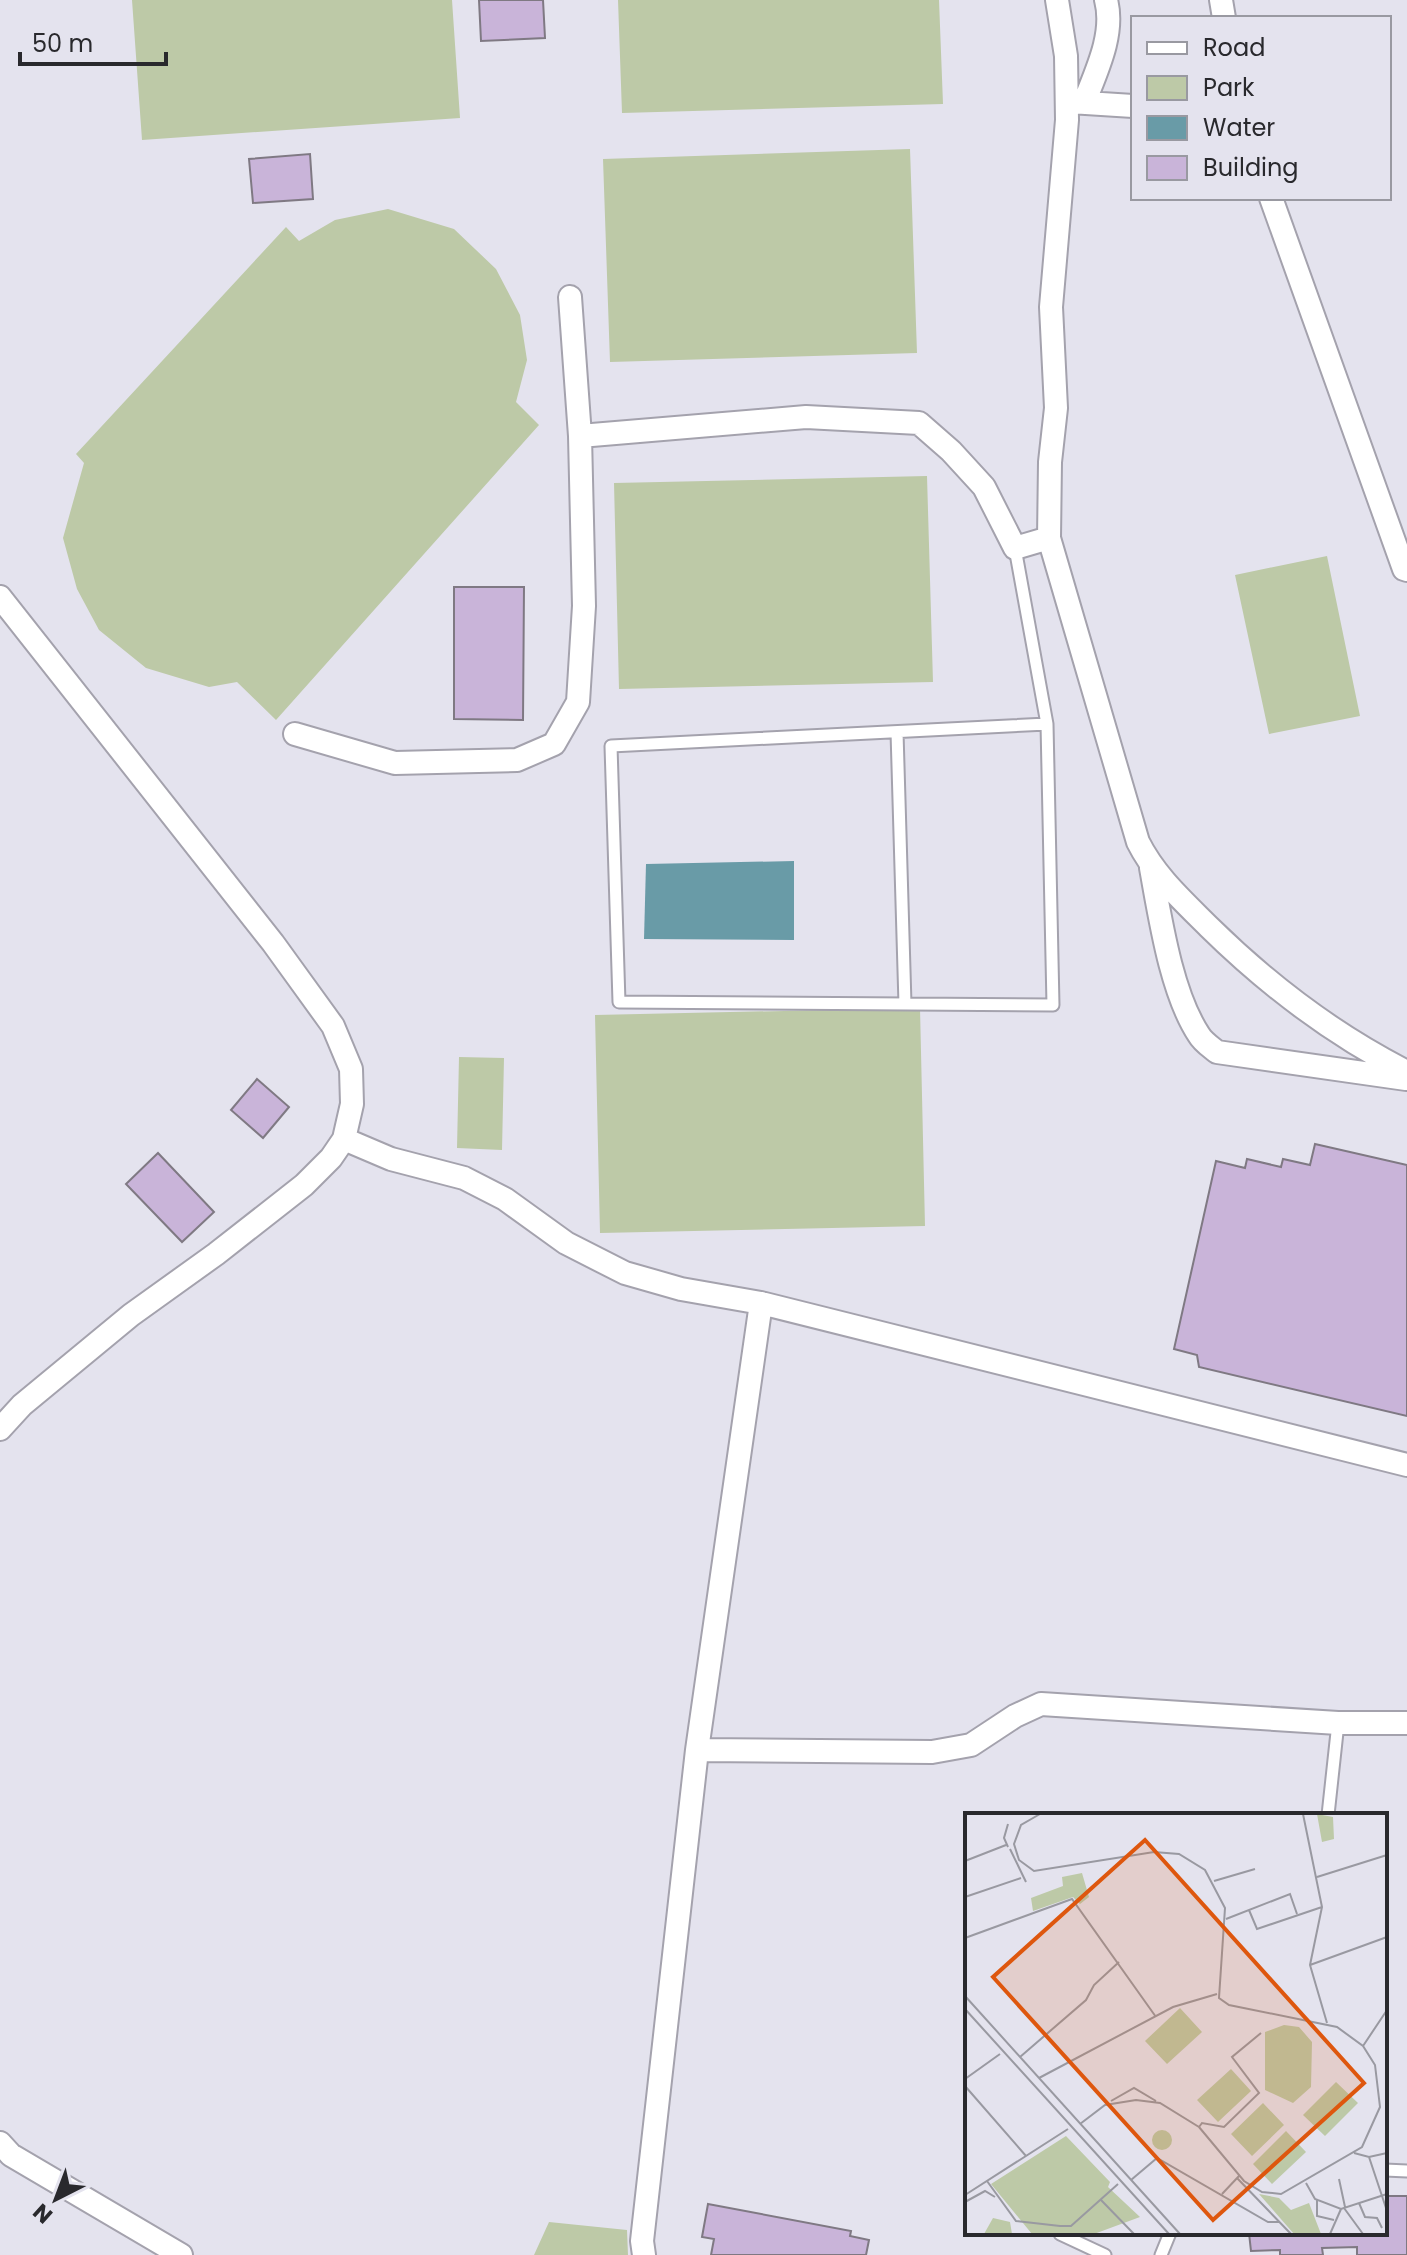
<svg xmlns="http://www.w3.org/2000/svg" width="1407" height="2255" font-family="Poppins,sans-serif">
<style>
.green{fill:#bdc9a7}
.water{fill:#699ba7}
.building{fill:#c9b4d9;stroke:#7f7983;stroke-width:2}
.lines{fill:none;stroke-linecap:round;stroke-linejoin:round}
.service-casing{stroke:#a4a2ad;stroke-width:15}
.minor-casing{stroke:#a4a2ad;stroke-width:26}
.service{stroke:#fff;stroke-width:11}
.minor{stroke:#fff;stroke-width:22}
.inset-road{fill:none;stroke:#9999a1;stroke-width:2}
.view{fill:#de570e;fill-opacity:0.15;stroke:#de570e;stroke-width:4}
.inset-edge{fill:none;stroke:#29292d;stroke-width:4}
</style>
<rect width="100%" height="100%" fill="#e4e3ee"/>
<path class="green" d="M 132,0 L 452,0 L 460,118 L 142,140 Z
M 618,0 L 939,0 L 943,104 L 622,113 Z
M 910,149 L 917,353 L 610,362 L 603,159 Z
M 388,209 L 454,229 L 496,269 L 520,315 L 527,360 L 516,402 L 539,425 L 276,720 L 237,682 L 209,687 L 146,668 L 99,630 L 77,589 L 63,538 L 84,463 L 76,454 L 286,227 L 299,241 L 335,220 Z
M 927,476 L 933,682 L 619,689 L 614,483 Z
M 1327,556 L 1360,716 L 1269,734 L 1235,575 Z
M 920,1008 L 925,1226 L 600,1233 L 595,1015 Z
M 459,1057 L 504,1058 L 502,1150 L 457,1148 Z
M 549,2222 L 627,2230 L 628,2255 L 534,2255 Z"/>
<path class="water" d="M 794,861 L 794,940 L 644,939 L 646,864 Z"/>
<path class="building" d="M 479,0 L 543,0 L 545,38 L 481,41 Z
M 310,154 L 313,199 L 253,203 L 249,159 Z
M 454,587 L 524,587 L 523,720 L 454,719 Z
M 257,1079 L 289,1107 L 263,1138 L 231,1110 Z
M 1315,1144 L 1407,1165 L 1407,1416 L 1199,1367 L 1197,1355 L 1174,1349 L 1216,1161 L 1245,1168 L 1247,1159 L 1281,1167 L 1283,1159 L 1310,1165 Z
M 158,1153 L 214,1212 L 182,1242 L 126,1184 Z
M 1385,2196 L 1407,2196 L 1407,2255 L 1357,2255 L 1357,2247 L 1322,2248 L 1323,2255 L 1280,2255 L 1280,2250 L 1251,2251 L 1249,2233 L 1385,2233 Z
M 708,2204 L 851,2231 L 850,2236 L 869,2240 L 866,2255 L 711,2255 L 714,2239 L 702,2237 Z"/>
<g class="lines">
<g class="service-casing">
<path id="service" d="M 1015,548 L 1047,724 L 1053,1005 L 619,1002 L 611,746 L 1047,724
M 897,732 L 905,1004
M 1328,1815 L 1338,1723
M 1385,2170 L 1407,2171
M 1060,2234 L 1105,2255
M 1161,2255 L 1170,2233"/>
</g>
<g class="minor-casing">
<path id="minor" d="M 1221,0 L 1224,18
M 1070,102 L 1133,106
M 1084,103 C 1096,72 1115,34 1106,0
M 1271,198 L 1404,569 L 1407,570
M 570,297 L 580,436
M 1049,538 L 1050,462 L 1056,408 L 1051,307 L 1067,120 L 1066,56 L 1057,0
M 0,597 L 273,943 L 333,1026 L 351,1069 L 352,1104 L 344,1139 L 331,1158 L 304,1185 L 216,1254 L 131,1315 L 22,1405 L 0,1429
M 295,734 L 395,763 L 517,760 L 554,744 L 578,702 L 584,606 L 580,436 L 806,417 L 919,423 L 951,451 L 984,487 L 1015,548 L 1049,538 L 1138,842 C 1155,876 1182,900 1209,927 C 1268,985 1332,1034 1407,1072
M 1151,868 C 1160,917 1171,993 1199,1035 C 1203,1042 1211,1047 1217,1052 L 1406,1079
M 344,1139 L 391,1159 L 464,1178 L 505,1199 L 566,1243 L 625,1273 L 681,1289 L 761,1303 L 1407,1465
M 697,1750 L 932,1752 L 971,1745 L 1015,1716 L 1041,1704 L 1338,1723 L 1407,1723
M 0,2143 L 11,2155 L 181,2255
M 644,2255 L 642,2241 L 697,1750 L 761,1303"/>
</g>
<use href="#service" class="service"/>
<use href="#minor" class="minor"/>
</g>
<g transform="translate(965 1813)">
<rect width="422" height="422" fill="#e4e3ee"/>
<path d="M 352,1 L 368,4 L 369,26 L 357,29 ZM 117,60 L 124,84 L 115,91 L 108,84 L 68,98 L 66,85 L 98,73 L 97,64 ZM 215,195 L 237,219 L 202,251 L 180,228 ZM 319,212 L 334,214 L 347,229 L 346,274 L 328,290 L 300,277 L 300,219 ZM 266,256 L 286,278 L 253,309 L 232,287 ZM 371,269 L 393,290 L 360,323 L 338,302 ZM 298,290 L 319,312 L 287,343 L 266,321 ZM187 327a10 10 0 1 1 20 0a10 10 0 1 1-20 0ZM 321,318 L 341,339 L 307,371 L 288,351 ZM 101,323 L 145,369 L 143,374 L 175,404 L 129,421 L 67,421 L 26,371 ZM 294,381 L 314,385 L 326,397 L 344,390 L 356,421 L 329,421 ZM 28,405 L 45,409 L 47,421 L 19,421 Z" fill="#bdc9a7"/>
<path class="inset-road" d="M 75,1 L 56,12 L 49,31 L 54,47 L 69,58 L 189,39 L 214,41 L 240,57 L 260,95 L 254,185 L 264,192 L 372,214 L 398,233 L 410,252 L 415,294 L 397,334 L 316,381 L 297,379 L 279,368 L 234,314M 338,1 L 357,94 L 345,152 L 362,210M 43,11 L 39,25 L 43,34M 45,36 L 61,69M 0,48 L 41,32M 352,64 L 422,42M 249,68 L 290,56M 0,84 L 56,65M 284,97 L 292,116 L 357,94M 261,106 L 325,81 L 332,101M 0,125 L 107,86 L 191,204M 345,152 L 422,124M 0,183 L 215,421M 0,196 L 204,421M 398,233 L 422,197M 55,244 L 121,187 L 129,172 L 154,149M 74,265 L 208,194 L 252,181M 0,266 L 35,241M 0,273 L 61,343M 146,288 L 169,275 L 191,288M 115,311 L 140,292 L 171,287 L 195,290 L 234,314 L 237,310 L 259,314 L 294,280 L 267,244 L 296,220M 389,340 L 404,344 L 422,340M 404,344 L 422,398M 272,365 L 326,421M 374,366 L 380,394M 166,367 L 192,345 L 303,409 L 314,409M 22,368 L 51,408 L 95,413 L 106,413 L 153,371M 341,370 L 350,386 L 376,396 L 422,381M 257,381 L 274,363M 0,382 L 103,316M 352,386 L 352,403 L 369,407M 136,387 L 169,421M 0,389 L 20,378 L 30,384M 394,390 L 400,404 L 412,405 L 417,415M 379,395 L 398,421M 365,421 L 376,396"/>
<path class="view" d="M 180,27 L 399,270 L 248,407 L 28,164 Z"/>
<rect width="422" height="422" class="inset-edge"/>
</g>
<rect x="1131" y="16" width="260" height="184" fill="#e4e3ee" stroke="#9999a1" stroke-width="2"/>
<rect x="1147" y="42" width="40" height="12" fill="#ffffff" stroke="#9999a1" stroke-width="2"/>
<text x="1203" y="56" font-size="24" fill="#29292d">Road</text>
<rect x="1147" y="76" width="40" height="24" fill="#bdc9a7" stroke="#9999a1" stroke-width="2"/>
<text x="1203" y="96" font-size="24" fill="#29292d">Park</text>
<rect x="1147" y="116" width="40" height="24" fill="#699ba7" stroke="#9999a1" stroke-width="2"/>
<text x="1203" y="136" font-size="24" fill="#29292d">Water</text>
<rect x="1147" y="156" width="40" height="24" fill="#c9b4d9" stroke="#9999a1" stroke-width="2"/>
<text x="1203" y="176" font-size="24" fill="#29292d">Building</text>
<g transform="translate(56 2199) rotate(222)" stroke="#e4e3ee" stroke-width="6" paint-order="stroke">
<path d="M0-6L14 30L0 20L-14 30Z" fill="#29292d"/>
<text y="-12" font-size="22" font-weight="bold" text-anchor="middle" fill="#29292d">N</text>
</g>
<path d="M20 52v12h146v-12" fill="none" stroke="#29292d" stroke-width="4"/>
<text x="32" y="52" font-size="24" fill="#29292d" stroke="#e4e3ee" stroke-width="6" paint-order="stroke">50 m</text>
</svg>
